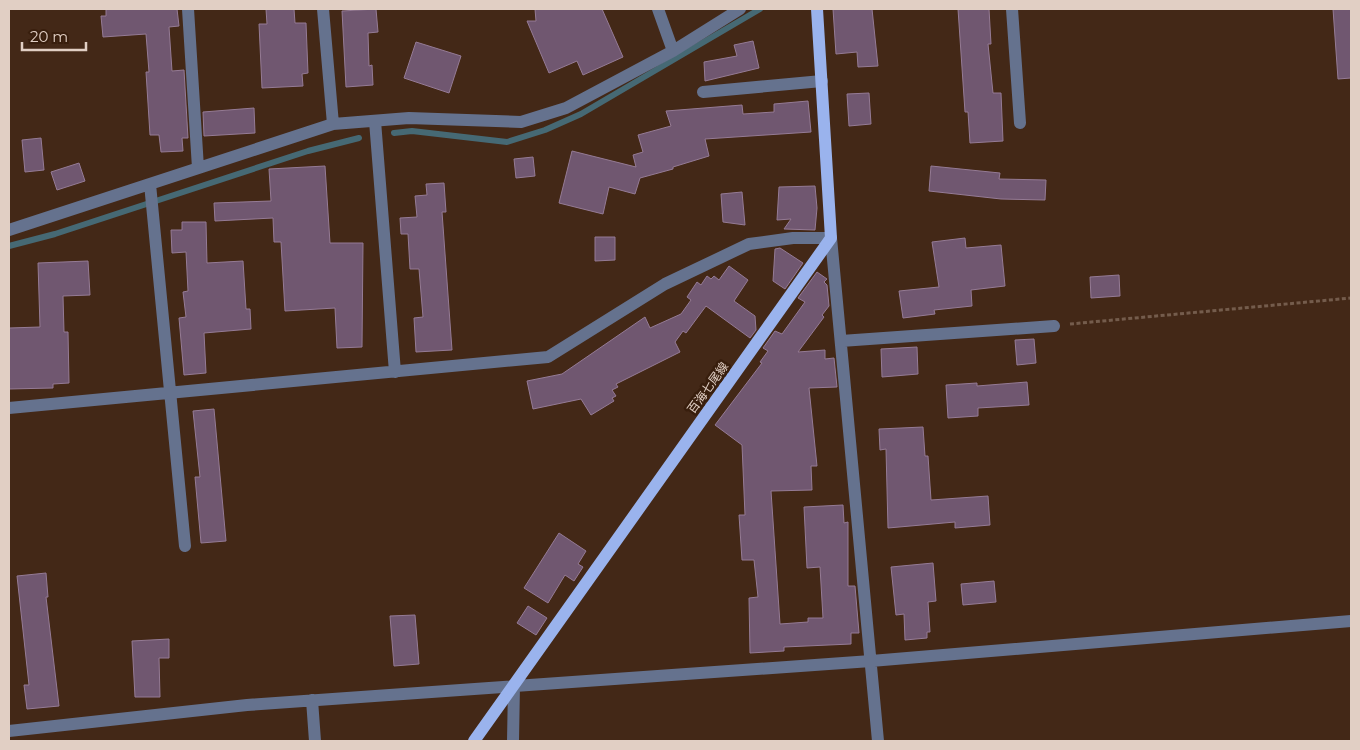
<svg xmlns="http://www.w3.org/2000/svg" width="1360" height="750" font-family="Montserrat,'Noto Sans JP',sans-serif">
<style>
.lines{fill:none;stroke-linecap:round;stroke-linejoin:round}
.stream{stroke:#466974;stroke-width:6}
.building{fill:#705770;stroke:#957b95}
.path{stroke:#745c4c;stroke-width:3;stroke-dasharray:4 2.5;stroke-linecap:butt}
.minor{stroke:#65728e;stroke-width:12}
.major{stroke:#9ab3ed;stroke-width:12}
.labels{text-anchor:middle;stroke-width:5;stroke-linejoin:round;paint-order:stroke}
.street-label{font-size:12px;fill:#e1cfc4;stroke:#381e0d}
</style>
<rect width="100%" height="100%" fill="#432817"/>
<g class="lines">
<path class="stream" d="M 394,133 L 412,131 L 507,142 L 545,130 L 581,114 L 760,9
M 9,246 L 55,234 L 308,151 L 359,138"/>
</g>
<path class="building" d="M 106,9 L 177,9 L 179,26 L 169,27 L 172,71 L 184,70 L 188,138 L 182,138 L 183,151 L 161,152 L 159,135 L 150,135 L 146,72 L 149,72 L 146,34 L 103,37 L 101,16 L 106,16 Z
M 266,9 L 294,9 L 295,23 L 306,23 L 308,73 L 302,74 L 303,86 L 262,88 L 259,24 L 267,24 Z
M 376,9 L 378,32 L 368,33 L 369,66 L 372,65 L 373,85 L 346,87 L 342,11 Z
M 535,9 L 602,9 L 623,57 L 583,75 L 577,61 L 549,73 L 527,21 L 536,21 Z
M 833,9 L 872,9 L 878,66 L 858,67 L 857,52 L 836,54 Z
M 958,9 L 989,9 L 991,44 L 988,44 L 993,93 L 1001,93 L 1003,141 L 970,143 L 968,112 L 965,112 Z
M 1333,9 L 1351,9 L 1351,78 L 1338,79 Z
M 753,41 L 759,68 L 705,81 L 704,62 L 737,56 L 734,45 Z
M 416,42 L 461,56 L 449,93 L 404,78 Z
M 869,93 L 871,124 L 849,126 L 847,94 Z
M 808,101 L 811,132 L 705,139 L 709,156 L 673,167 L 673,169 L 640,178 L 635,194 L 609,187 L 603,214 L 559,203 L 572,151 L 636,167 L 633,155 L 643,152 L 638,135 L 671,126 L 666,111 L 742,105 L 743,114 L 774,112 L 774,104 Z
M 254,108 L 255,133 L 204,136 L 203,112 Z
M 41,138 L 44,170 L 25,172 L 22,140 Z
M 533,157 L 535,176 L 516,178 L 514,159 Z
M 79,163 L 85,181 L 57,190 L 51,172 Z
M 325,166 L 330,243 L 363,243 L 362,347 L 337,348 L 335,308 L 285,311 L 281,242 L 274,242 L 273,218 L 215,221 L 214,203 L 271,201 L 269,169 Z
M 931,166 L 1000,173 L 999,179 L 1046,180 L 1045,200 L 1001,199 L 929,191 Z
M 444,183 L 446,212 L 442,212 L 452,350 L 416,352 L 414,318 L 423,317 L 419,269 L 410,269 L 408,234 L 401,234 L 400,218 L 417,217 L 415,196 L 427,195 L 426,184 Z
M 815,186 L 817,208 L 815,230 L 784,229 L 791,219 L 777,220 L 779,187 Z
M 742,192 L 745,225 L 723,222 L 721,194 Z
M 182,222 L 206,222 L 207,263 L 243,261 L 246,309 L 250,309 L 251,329 L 204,333 L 206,373 L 184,375 L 179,318 L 186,317 L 183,292 L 188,291 L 186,252 L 172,253 L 171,230 L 182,230 Z
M 595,237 L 615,237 L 615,260 L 595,261 Z
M 965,238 L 966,248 L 1001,245 L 1005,286 L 971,290 L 972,306 L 934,310 L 935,314 L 903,318 L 899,291 L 939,287 L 932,242 Z
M 780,248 L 803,263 L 785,289 L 773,281 L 775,249 Z
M 88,261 L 90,295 L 63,296 L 64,332 L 68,332 L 69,383 L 53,384 L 53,388 L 9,389 L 9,328 L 40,327 L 38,263 Z
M 729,266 L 748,280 L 734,301 L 755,316 L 756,330 L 750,338 L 706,306 L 686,333 L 683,331 L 675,342 L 680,352 L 616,384 L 618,387 L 612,390 L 616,396 L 612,398 L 614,401 L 591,415 L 581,399 L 533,409 L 527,381 L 562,374 L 645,317 L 650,328 L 681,314 L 691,300 L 687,297 L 697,282 L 701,285 L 707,276 L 711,279 L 714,276 L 719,280 Z
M 817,272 L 827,279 L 824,282 L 827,285 L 829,306 L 822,315 L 824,317 L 798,352 L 825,350 L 825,359 L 834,358 L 837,387 L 809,388 L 817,466 L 811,466 L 812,490 L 771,491 L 780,624 L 808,622 L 808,618 L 823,618 L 820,567 L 807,568 L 804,507 L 843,505 L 844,523 L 848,522 L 848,586 L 855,586 L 859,633 L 851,633 L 851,644 L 784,647 L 784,651 L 750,653 L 749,598 L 758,597 L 754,560 L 742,560 L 739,515 L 745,515 L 742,445 L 715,425 L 762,363 L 760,362 L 768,351 L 763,348 L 775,331 L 782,334 L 805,302 L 798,298 Z
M 1119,275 L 1120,296 L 1091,298 L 1090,277 Z
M 1034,339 L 1036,363 L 1017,365 L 1015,340 Z
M 917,347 L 918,374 L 882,377 L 881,349 Z
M 1027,382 L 1029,405 L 978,408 L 978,416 L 948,418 L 946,385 L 977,383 L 977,386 Z
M 214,409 L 226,541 L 201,543 L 195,477 L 200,477 L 193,411 Z
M 923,427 L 925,456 L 928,456 L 931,500 L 988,496 L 990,525 L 955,528 L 955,522 L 888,528 L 886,449 L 880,450 L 879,429 Z
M 559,533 L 586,551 L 578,564 L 583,567 L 574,581 L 565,575 L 548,603 L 524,588 Z
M 933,563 L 936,601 L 928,602 L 930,632 L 927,632 L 927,638 L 905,640 L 904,614 L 896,615 L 891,567 Z
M 46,573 L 48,597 L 46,597 L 59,706 L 27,709 L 24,685 L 29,685 L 17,576 Z
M 994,581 L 996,602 L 963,605 L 961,584 Z
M 528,606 L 547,618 L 536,635 L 517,623 Z
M 415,615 L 419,664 L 394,666 L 390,616 Z
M 169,639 L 169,658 L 159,658 L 160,697 L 135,697 L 132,641 Z"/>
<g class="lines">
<path class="path" d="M 1070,324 L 1351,298"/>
<path class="minor" d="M 188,9 L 198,168
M 323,9 L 333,124
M 658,9 L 673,51
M 1012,9 L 1020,123
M 703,92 L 822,81
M 375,121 L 395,372
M 150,184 L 185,546
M 9,230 L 333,124 L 409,118 L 521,122 L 566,108 L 673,51 L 740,9
M 841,341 L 1054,326
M 9,408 L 548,357 L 665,284 L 749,244 L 793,238 L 831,238 L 878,741
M 312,700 L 315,741
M 9,731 L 247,705 L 871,661 L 1351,621
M 513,741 L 514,685"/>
<path class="major" d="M 474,741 L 831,238 L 817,9"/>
</g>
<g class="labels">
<g class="street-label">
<text transform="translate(708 388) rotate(-54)" y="4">百海七尾線</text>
</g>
</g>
<rect width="1360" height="750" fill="none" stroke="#e1cfc4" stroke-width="20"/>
<path d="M22 42v8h64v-8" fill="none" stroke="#e1cfc4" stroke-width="2.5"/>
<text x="30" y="42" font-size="15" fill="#e1cfc4" stroke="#381e0d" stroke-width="4" paint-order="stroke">20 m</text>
</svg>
